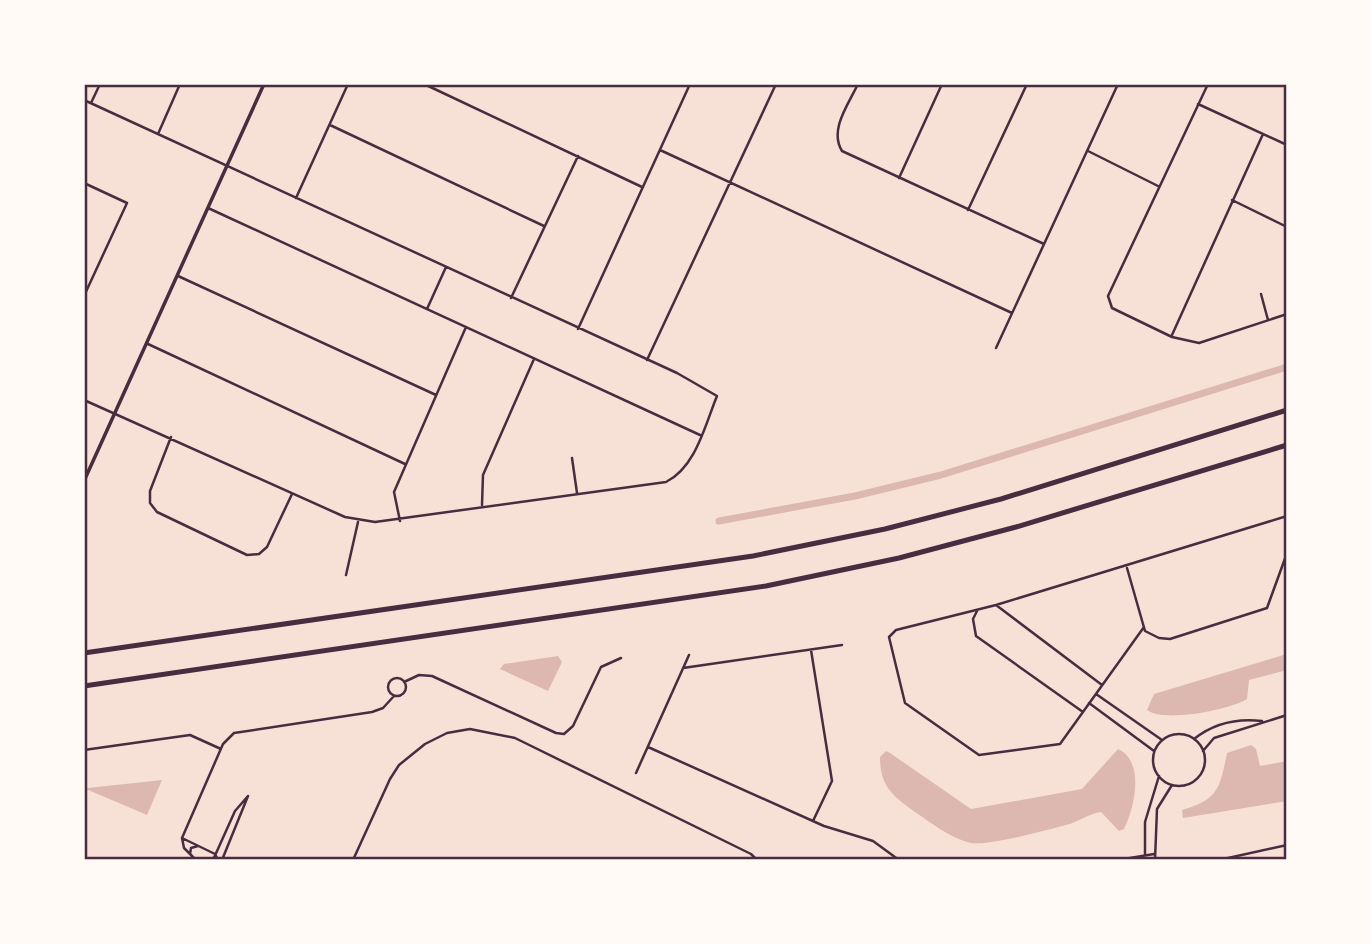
<svg xmlns="http://www.w3.org/2000/svg" width="1371" height="944" font-family="'Playfair Display',serif">
<style>
.water{fill:#dcb8b0}
.lines{fill:none;stroke-linecap:round;stroke-linejoin:round}
.canal{stroke:#dcb8b0;stroke-width:7}
.minor{stroke:#4a2c40;stroke-width:2.5}
.tertiary{stroke:#4a2c40;stroke-width:3.5}
.motorway{stroke:#4a2c40;stroke-width:5}
.neatline{fill:none;stroke:#4a2c40;stroke-width:2.5}
</style>
<rect width="100%" height="100%" fill="#f7e1d7"/>
<path class="water" d="M 1287,654 L 1287,670 L 1249,680 L 1247,699 C 1229,710 1164,723 1147,710 L 1154,694 Z
M 558,656 L 562,662 L 548,691 L 500,669 L 504,664 Z
M 1251,745 L 1256,749 L 1260,766 L 1287,761 L 1287,801 L 1183,818 L 1182,810 C 1218,800 1220,788 1227,753 Z
M 1118,749 C 1145,761 1135,807 1124,829 L 1119,831 L 1101,812 C 1087,814 1079,822 1066,825 C 1047,830 988,846 971,843 C 952,839 931,823 915,812 C 893,796 880,787 880,757 L 886,751 L 890,753 L 971,809 L 1082,789 Z
M 162,780 L 147,815 L 86,789 L 88,788 Z"/>
<g class="lines">
<path class="canal" d="M 719,521 L 855,496 L 941,475 L 1287,367"/>
<path class="minor" d="M 424,84 L 642,187
M 596,84 L 600,84
M 858,84 C 848,105 829,130 842,151 L 1044,244
M 1208,84 L 1108,296 L 1112,308 L 1172,337 L 1199,343 L 1287,314
M 84,100 L 677,373 L 717,396 C 705,425 696,467 666,482 L 375,522 L 345,517 L 84,400
M 91,103 L 100,84
M 1198,104 L 1287,145
M 330,125 L 544,226
M 158,134 L 180,84
M 660,150 L 1012,313
M 1088,151 L 1158,186
M 899,178 L 942,84
M 84,183 L 127,203 L 84,296
M 296,198 L 348,84
M 1232,200 L 1287,227
M 208,208 L 700,435
M 968,210 L 1027,84
M 178,276 L 436,395
M 1261,294 L 1268,320
M 511,298 L 578,156
M 427,309 L 446,267
M 578,329 L 690,84
M 1172,335 L 1263,134
M 148,344 L 405,464
M 996,348 L 1118,84
M 647,360 L 776,84
M 171,437 L 150,491 L 150,503 L 157,512 L 247,555 L 259,554 L 267,547 L 292,494
M 572,458 L 577,493
M 482,505 L 483,475 L 534,359
M 400,521 L 394,492 L 466,327
M 1127,568 L 1145,631 L 1159,638 L 1170,639 L 1267,608 L 1287,553
M 346,575 L 358,522
M 996,605 L 1102,685
M 977,611 L 973,619 L 976,636 L 1083,712
M 1144,627 L 1060,744 L 979,755 L 905,703 L 889,637 L 896,630 L 996,605 L 1287,516
M 811,650 L 832,781 L 813,821
M 683,668 L 842,645
M388 687a9 9 0 1 1 18 0a9 9 0 1 1-18 0Z
M 404,682 L 419,675 L 432,676 L 556,733 L 564,734 L 573,726 L 601,667 L 621,658
M 1096,694 L 1162,740
M 1089,703 L 1154,751
M1153 760a26 26 0 1 1 52 0a26 26 0 1 1-52 0Z
M 1194,739 C 1214,723 1236,718 1262,721
M 648,747 L 824,826 L 873,841 L 899,860
M 84,750 L 190,735 L 221,749
M 1203,751 L 1214,738 L 1287,715
M 636,773 L 689,655
M 182,838 L 223,744 L 234,733 L 372,712 L 383,708 L 394,696
M 182,838 L 215,854 L 218,860
M 182,838 L 184,848 L 196,860
M 190,854 L 191,848 L 198,846
M 213,860 L 235,811 L 248,796
M 222,860 L 248,796
M 353,860 L 390,779 L 399,765 L 425,744 L 447,733 L 470,729 L 515,738 L 751,854 L 757,860
M 1118,860 L 1154,854
M 1145,860 L 1145,822 L 1159,776
M 1155,860 L 1157,809 L 1172,785
M 1219,860 L 1287,845"/>
<path class="tertiary" d="M 84,481 L 264,84"/>
<path class="motorway" d="M 84,653 L 753,556 L 885,529 L 1001,499 L 1287,410
M 84,686 L 766,586 L 899,558 L 1016,527 L 1287,445"/>
</g>
<rect width="1371" height="944" fill="none" stroke="#fffaf5" stroke-width="172"/>
<rect x="86" y="86" width="1199" height="772" class="neatline"/>
</svg>
